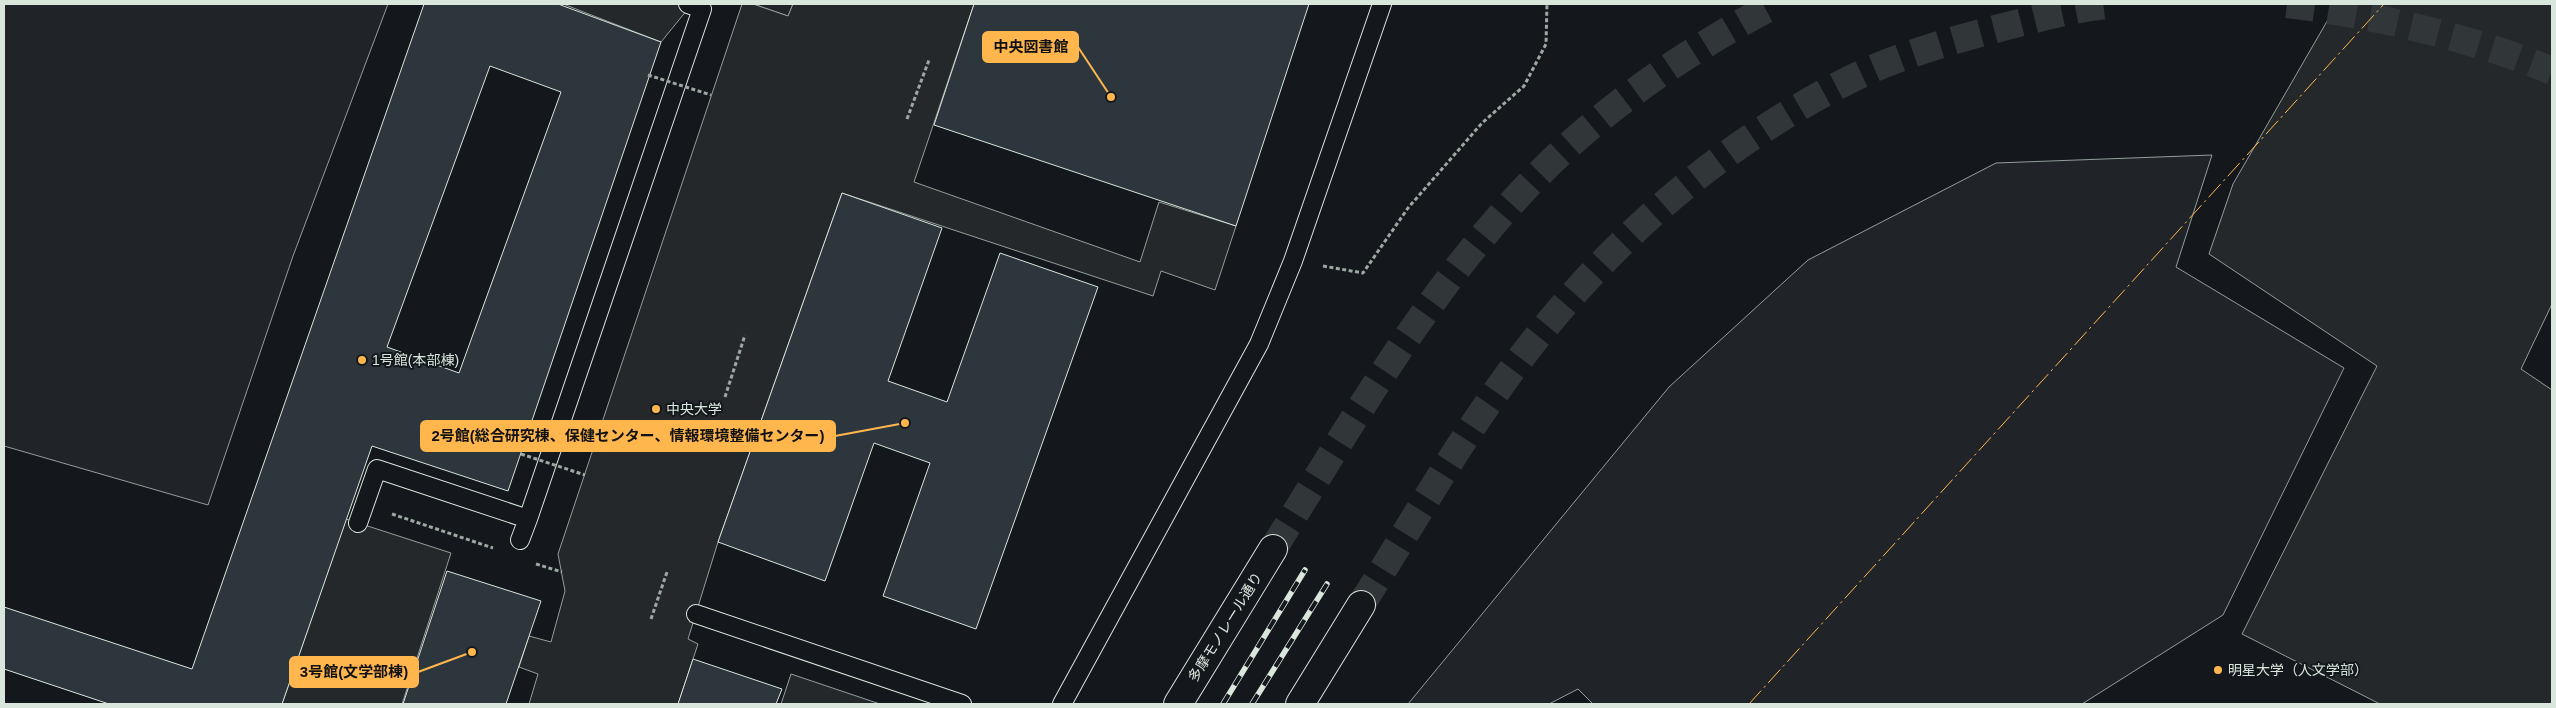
<svg xmlns="http://www.w3.org/2000/svg" width="2556" height="708" font-family="Helvetica,'Noto Sans JP',sans-serif">
<style>
.green{fill:#202428;stroke:#939e99}
.parking{fill:#24282b;stroke:#939e99}
.building{fill:#2c363c;stroke:#d8e6dc;fill-rule:evenodd}
.lines{fill:none;stroke-linecap:round;stroke-linejoin:round}
.secondary-tunnel{stroke:#313739;stroke-width:28;stroke-dasharray:28 14;stroke-linecap:butt}
.lane-casing{stroke:#d8e6dc;stroke-width:20}
.secondary-casing{stroke:#d8e6dc;stroke-width:30}
.path{stroke:#9da8a2;stroke-width:3;stroke-dasharray:4 2.5;stroke-linecap:butt}
.lane{stroke:#14181c;stroke-width:18}
.secondary{stroke:#14181c;stroke-width:28}
.rail-casing{stroke:#d8e6dc;stroke-width:5.5}
.rail{stroke:#14181c;stroke-width:4;stroke-dasharray:11;stroke-linecap:butt}
.path-bridge{stroke:#9da8a2;stroke-width:3;stroke-dasharray:4 2.5;stroke-linecap:butt}
.power{stroke:#ffb74d;stroke-width:1;stroke-dasharray:18 4 2.5 4;stroke-linecap:butt}
.poi-dot{fill:#ffb74d;stroke:#14181c;stroke-width:2}
.labels{text-anchor:middle;stroke-width:4;stroke-linejoin:round;paint-order:stroke}
.poi-label{font-size:14px;fill:#d8e6dc;stroke:#14181c;text-anchor:start}
.street-label{font-size:14px;fill:#d8e6dc;stroke:#14181c}
.leader{fill:none;stroke:#ffb74d;stroke-width:2}
.callout-dot{fill:#ffb74d;stroke:#14181c;stroke-width:2}
.callout{fill:#ffb74d;stroke:#ffb74d;stroke-width:2}
.callout-label{font-size:15px;text-anchor:middle;font-weight:bold;fill:#111}
</style>
<rect width="100%" height="100%" fill="#14181c"/>
<path class="green" d="M 4,4 L 388,4 L 293,256 L 208,505 L 4,446 Z
M 753,4 L 793,4 L 788,16 Z
M 2212,155 L 2176,267 L 2344,368 L 2223,615 L 2082,704 L 1593,704 L 1578,689 L 1549,704 L 1408,704 L 1669,387 L 1808,260 L 1996,163 Z"/>
<path class="parking" d="M 563,4 L 692,4 L 661,42 Z
M 742,4 L 753,4 L 788,16 L 793,4 L 974,4 L 914,182 L 1140,262 L 1159,202 L 1236,226 L 1215,290 L 1161,271 L 1153,296 L 842,193 L 718,542 L 688,639 L 698,644 L 678,704 L 529,704 L 538,674 L 519,667 L 529,636 L 551,642 L 565,591 L 558,554 Z
M 2337,4 L 2552,4 L 2552,304 L 2521,369 L 2552,390 L 2552,704 L 2380,704 L 2242,634 L 2377,366 L 2209,254 L 2233,184 Z
M 346,519 L 451,553 L 402,704 L 282,704 Z
M 791,674 L 880,704 L 781,704 Z"/>
<path class="building" d="M 424,4 L 558,4 L 661,42 L 508,491 L 372,446 L 282,704 L 109,704 L 4,669 L 4,607 L 192,669 ZM 490,66 L 561,92 L 459,373 L 387,347 Z
M 974,4 L 1309,4 L 1236,226 L 934,125 Z
M 842,193 L 942,228 L 888,381 L 947,402 L 1000,253 L 1098,287 L 976,629 L 883,596 L 930,463 L 874,443 L 825,581 L 718,542 Z
M 447,571 L 541,601 L 506,704 L 403,704 Z
M 693,659 L 782,689 L 776,704 L 678,704 Z"/>
<g class="lines">
<path class="secondary-tunnel" d="M 2287,4 C 2371,14 2474,38 2552,71
M 1273,549 C 1366,400 1463,228 1602,117 C 1656,73 1715,36 1776,4
M 1361,605 C 1412,524 1460,439 1517,363 C 1607,244 1712,150 1845,82 C 1895,56 1953,40 2007,26 C 2043,17 2080,7 2116,4"/>
<g class="lane-casing">
<path id="lane" d="M 358,523 L 377,469 L 528,519 L 702,9 L 688,4
M 520,540 L 528,519
M 696,614 L 962,704
M 1062,704 L 1259,344 L 1293,261 L 1382,4"/>
</g>
<g class="secondary-casing">
<path id="secondary" d="M 1178,704 L 1273,549
M 1300,704 L 1361,605"/>
</g>
<path class="path" d="M 907,119 L 929,60
M 1323,266 L 1363,273 L 1408,208 L 1482,123 L 1524,86 L 1546,44 L 1547,4
M 725,397 L 745,335
M 392,514 L 493,548
M 536,564 L 562,572
M 651,619 L 667,572"/>
<use href="#lane" class="lane"/>
<use href="#secondary" class="secondary"/>
<g class="rail-casing">
<path id="rail" d="M 1223,704 L 1305,570
M 1252,704 L 1327,584"/>
</g>
<use href="#rail" class="rail"/>
<path class="path-bridge" d="M 648,75 L 711,95
M 521,454 L 585,475"/>
<path class="power" d="M 1749,704 L 2384,4"/>
</g>
<g class="poi-dot">
<circle cx="362" cy="360" r="5"/>
<circle cx="656" cy="409" r="5"/>
<circle cx="2218" cy="670" r="5"/>
</g>
<g class="labels">
<g class="poi-label">
<text x="372" y="365">1号館(本部棟)</text>
<text x="666" y="414">中央大学</text>
<text x="2228" y="675">明星大学（人文学部）</text>
</g>
<g class="street-label">
<text transform="translate(1225 627) rotate(-58)" y="5">多摩モノレール通り</text>
</g>
</g>
<path class="leader" d="M1111 97L1078 47M905 423L835 436M472 652L418 672"/>
<g class="callout-dot">
<circle cx="1111" cy="97" r="5"/>
<circle cx="905" cy="423" r="5"/>
<circle cx="472" cy="652" r="5"/>
</g>
<g class="callout">
<rect x="983" y="32" width="95" height="30" rx="5"/>
<rect x="421" y="421" width="414" height="30" rx="5"/>
<rect x="290" y="657" width="128" height="30" rx="5"/>
</g>
<g class="callout-label">
<text x="1031" y="52">中央図書館</text>
<text x="628" y="441">2号館(総合研究棟、保健センター、情報環境整備センター)</text>
<text x="354" y="677">3号館(文学部棟)</text>
</g>
<rect width="2556" height="708" fill="none" stroke="#d8e6dc" stroke-width="10"/>
</svg>
